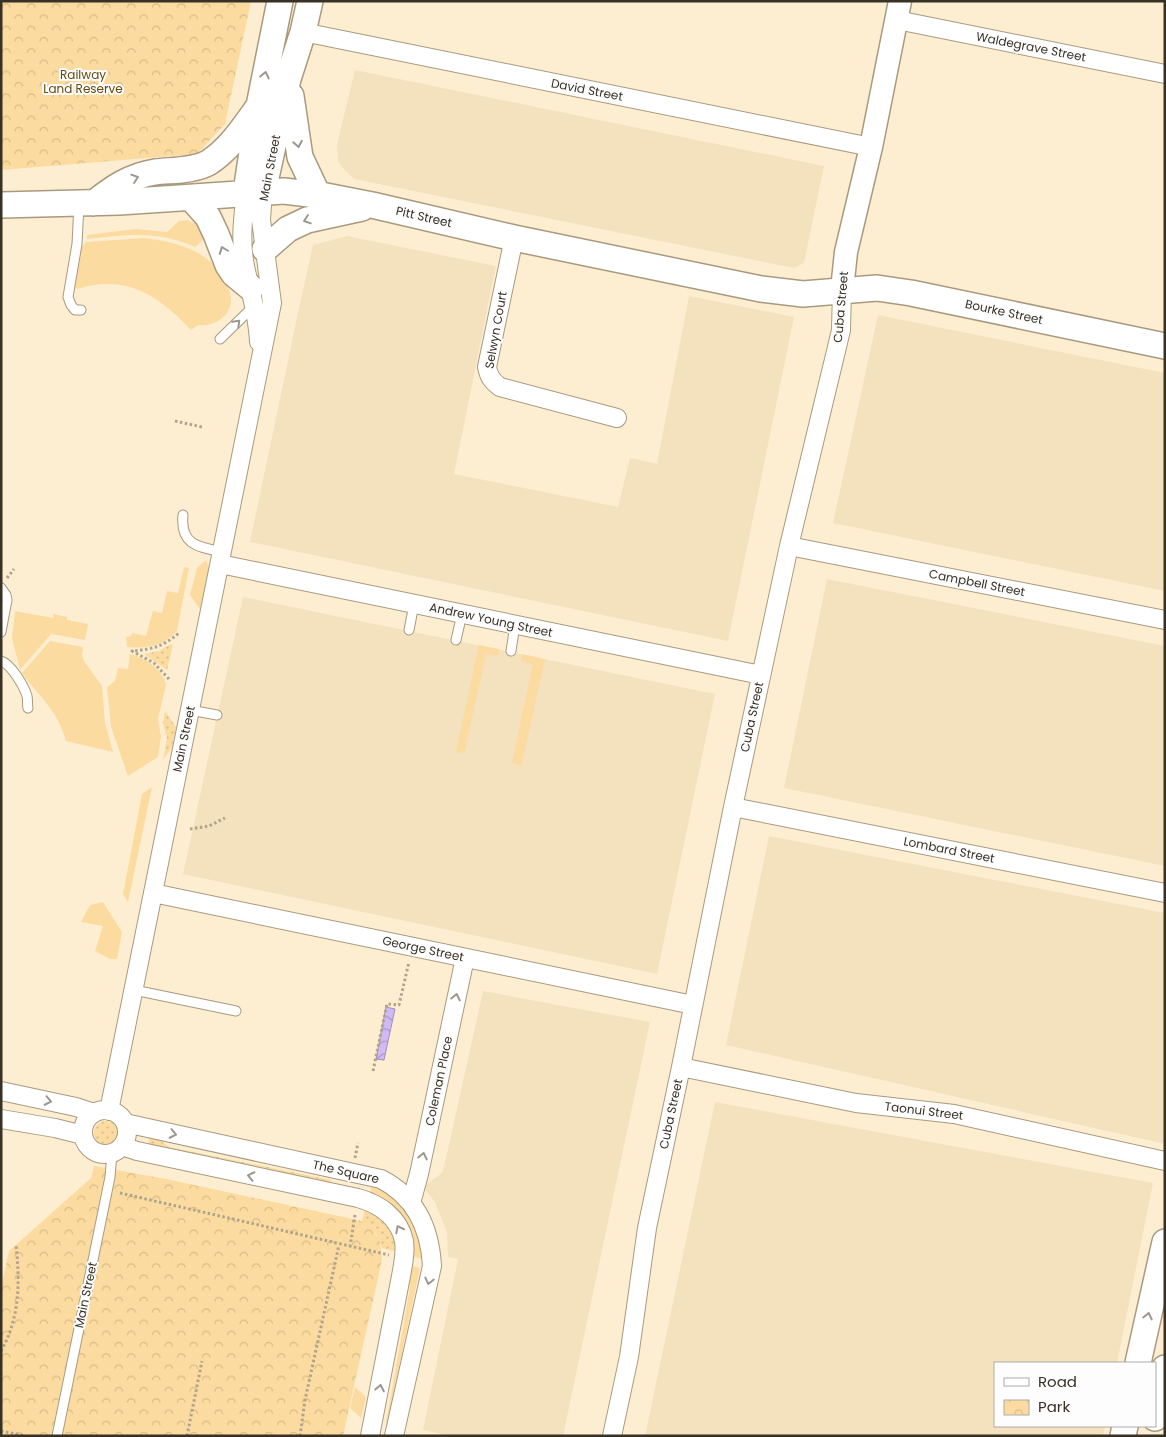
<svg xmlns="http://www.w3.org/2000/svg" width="1166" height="1437" font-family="Poppins,sans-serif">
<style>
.built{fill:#f4e1be}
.grass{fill:#fbdb9f}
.park{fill:url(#park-crowns)}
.garden{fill:url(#garden-dots)}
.water{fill:url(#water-waves);stroke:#a290b6}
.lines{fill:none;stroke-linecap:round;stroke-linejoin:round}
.service-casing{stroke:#a99a7f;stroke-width:11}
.minor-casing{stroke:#a99a7f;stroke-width:20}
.tertiary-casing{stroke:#a99a7f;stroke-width:25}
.secondary-casing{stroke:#a99a7f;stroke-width:28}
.path{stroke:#b0a48e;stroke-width:3;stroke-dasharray:2.5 2.5;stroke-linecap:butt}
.service{stroke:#fff;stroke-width:9}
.minor{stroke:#fff;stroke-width:18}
.tertiary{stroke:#fff;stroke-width:22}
.secondary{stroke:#fff;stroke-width:25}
.oneway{stroke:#9b9892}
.labels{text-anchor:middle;stroke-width:4;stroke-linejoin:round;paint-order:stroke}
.street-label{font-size:12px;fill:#373126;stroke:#fdfdfd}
.park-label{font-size:12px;fill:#654a0e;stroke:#fdfdfd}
</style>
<defs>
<pattern id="park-crowns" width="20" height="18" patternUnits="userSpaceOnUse" patternTransform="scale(1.25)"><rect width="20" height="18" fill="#fbdb9f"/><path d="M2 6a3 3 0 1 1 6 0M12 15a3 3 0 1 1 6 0" fill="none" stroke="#d8bc89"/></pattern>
<pattern id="garden-dots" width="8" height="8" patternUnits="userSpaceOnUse" patternTransform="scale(1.25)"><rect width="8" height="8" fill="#fbdb9f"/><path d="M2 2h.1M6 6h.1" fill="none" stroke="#d8bc89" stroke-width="1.8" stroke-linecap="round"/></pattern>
<pattern id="water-waves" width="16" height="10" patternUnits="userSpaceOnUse" patternTransform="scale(1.25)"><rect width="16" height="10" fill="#d0b9f4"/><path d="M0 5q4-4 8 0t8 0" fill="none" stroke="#aa97c5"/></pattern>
</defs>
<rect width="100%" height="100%" fill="#feeed1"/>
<path class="built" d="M 355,70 L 824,166 L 804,263 L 794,268 L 354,179 L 341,166 L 338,160 L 337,144 Z
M 347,236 L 496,266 L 454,474 L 618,507 L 630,458 L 657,464 L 689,296 L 794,317 L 728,641 L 250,542 L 299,308 L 313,245 Z
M 878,315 L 1165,373 L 1165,591 L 833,523 Z
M 827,579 L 1165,646 L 1165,866 L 784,788 Z
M 243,597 L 715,694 L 657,974 L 183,874 Z
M 769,836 L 1165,913 L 1165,1144 L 726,1045 Z
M 483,991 L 650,1022 L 563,1436 L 450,1436 L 423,1430 L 458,1259 L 448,1257 L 447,1233 L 435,1202 L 423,1187 L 442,1173 L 446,1158 Z
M 715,1102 L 1153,1183 L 1117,1363 L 995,1363 L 995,1426 L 1105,1426 L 1103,1436 L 645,1436 Z"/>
<path class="grass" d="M 187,220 L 203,227 L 209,235 L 195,247 C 156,230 128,235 87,239 L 87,235 L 136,229 L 167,232 L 179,221 Z
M 144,238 C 168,241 193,246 212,263 C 221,271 231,288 231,300 C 231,317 213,327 198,325 L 191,330 C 158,295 126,274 77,289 L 74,286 L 80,250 L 86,242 Z
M 206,560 L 209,568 L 200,609 L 190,595 L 197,568 Z
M 184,567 L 189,568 L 177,631 C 163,646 146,649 127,647 L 126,637 L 131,636 L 132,633 L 146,636 L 153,611 L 162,613 L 167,591 L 178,593 Z
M 15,611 L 53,618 L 53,614 L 67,617 L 67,620 L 88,624 L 85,640 L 51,634 L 20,670 L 12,638 Z
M 50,641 L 83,647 L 82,656 L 84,661 L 102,686 L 105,723 L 113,752 L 66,741 C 57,709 40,698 22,673 Z
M 479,645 L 499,649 L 498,656 L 486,654 L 464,753 L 456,752 Z
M 130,654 C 145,658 163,669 166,685 L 158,719 L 161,737 L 158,757 L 128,776 L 111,727 L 107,687 L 115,681 L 118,668 L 128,669 Z
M 522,654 L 545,659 L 521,766 L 512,763 L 533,664 L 521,661 Z
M 152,787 L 128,902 L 123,894 L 142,794 Z
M 103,902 L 122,932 L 117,959 L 110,959 L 95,951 L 103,926 L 81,922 L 90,905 Z
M 372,1183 C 380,1187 390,1192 396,1198 C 412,1214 423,1236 422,1259 L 408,1255 L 380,1200 L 370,1193 Z
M 408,1265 L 420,1268 L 387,1424 L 386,1423 L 410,1287 Z
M 355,1387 L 366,1397 L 361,1418 L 350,1408 Z"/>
<path class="park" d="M 1,1 L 251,1 L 225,124 L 197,154 L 1,170 Z
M 94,1166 L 166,1179 L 362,1221 L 371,1227 L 380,1241 L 382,1260 L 343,1436 L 1,1436 L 1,1287 L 9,1251 L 91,1178 Z"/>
<path class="garden" d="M 171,644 L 173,645 L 167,670 L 144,654 L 159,651 Z
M 165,711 L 176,727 L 172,747 L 163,760 L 167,738 L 163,724 Z
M94 1133a12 12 0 1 1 24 0a12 12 0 1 1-24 0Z
M 149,1138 L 161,1141 L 169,1147 L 331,1180 L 330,1184 L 148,1147 Z
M 365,1209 C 385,1220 393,1228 397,1252 L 382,1248 C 379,1235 373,1228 362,1221 Z"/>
<path class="water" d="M 386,1007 L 395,1009 L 384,1060 L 376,1059 Z"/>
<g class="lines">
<g class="service-casing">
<path id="service" d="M 79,204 L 77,244 L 68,297 L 71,305 L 75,310 L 81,310
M 220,339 L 254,306
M 183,515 C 180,545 198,547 223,552
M 1,588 L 6,595 L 7,600 L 1,632
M 409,630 L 414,604
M 456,640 L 462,614
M 511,651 L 515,625
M 1,661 C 11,664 24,686 27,696 C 28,700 27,705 28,708
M 190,710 L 217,715
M 134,990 L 236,1011
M 57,1436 L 110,1177 L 112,1153"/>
</g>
<g class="minor-casing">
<path id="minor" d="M 897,20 L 1165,74
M 303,32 L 871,147
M 246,192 C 243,217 240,241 245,266 C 250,291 258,315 259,342
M 514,238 L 487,367 C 489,377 492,381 500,387 L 617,418
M 789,546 L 1165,620
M 220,564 L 761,675
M 733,807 L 1165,893
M 153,893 L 693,1005
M 681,1067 L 856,1103 L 954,1114 L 1165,1161
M 1,1091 L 76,1107 L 94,1113
M83 1132a22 22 0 1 1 44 0a22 22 0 1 1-44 0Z
M 109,1111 L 272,303 L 261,220 L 263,191
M 1,1119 L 55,1128 L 83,1135
M 125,1123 L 381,1179 C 416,1197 430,1228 432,1266 L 394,1436
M 122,1146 L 137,1151 L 358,1198 C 379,1204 399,1217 404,1241 C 406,1252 403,1265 401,1276 L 370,1436
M 411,1203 L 419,1174 L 465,958
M 612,1436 L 629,1357 L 647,1228 L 681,1067 L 733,807 L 789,546 L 837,347 L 841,330 L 842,290"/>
</g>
<g class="tertiary-casing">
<path id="tertiary" d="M 842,290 L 846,252 L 871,147 L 900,1"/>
</g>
<g class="secondary-casing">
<path id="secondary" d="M 291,96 L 300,157 L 318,195
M 263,191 L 288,79 L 303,32 L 310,1
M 246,192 L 259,106 L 280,1
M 191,198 L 208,217 L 216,234 L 228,265 L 234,274 L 251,288
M 94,203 C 113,188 130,176 155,172 C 172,170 193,171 208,163 C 230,149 244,127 259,106
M 1,205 L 119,202 L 284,191 L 326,196 L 372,205 L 514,238 L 761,289 L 803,294 L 877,288 L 911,293 L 1165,346
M 265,249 L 288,229 L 307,220 L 362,208
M 1138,1363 L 1165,1242
M 1155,1418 L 1165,1368
M 1123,1436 L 1125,1426"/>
</g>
<path class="path" d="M 175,421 L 202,427
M 7,578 L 14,569
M 169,679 L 154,663 L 132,651 C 153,649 162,647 179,633
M 190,829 L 209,826 L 225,818
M 373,1071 L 387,1004 L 399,1005 L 409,962
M 355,1158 L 358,1143
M 120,1193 L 389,1255
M 350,1247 L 355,1215
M 1,1351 C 20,1318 20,1281 16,1245
M 1,1431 L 25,1436
M 187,1436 L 202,1361
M 300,1436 L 305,1400 L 339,1245"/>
<use href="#service" class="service"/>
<use href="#minor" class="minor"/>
<use href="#tertiary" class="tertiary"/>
<use href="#secondary" class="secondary"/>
</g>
<defs><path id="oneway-chevron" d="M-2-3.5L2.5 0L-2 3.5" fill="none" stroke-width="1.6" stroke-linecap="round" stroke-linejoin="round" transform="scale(1.25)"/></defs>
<g class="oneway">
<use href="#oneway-chevron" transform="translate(265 75) rotate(-78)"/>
<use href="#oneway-chevron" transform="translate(298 144) rotate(80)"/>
<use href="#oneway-chevron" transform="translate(135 178) rotate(-19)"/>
<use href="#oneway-chevron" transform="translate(307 220) rotate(161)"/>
<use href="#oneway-chevron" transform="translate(223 250) rotate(-111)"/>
<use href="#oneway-chevron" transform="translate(237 323) rotate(-45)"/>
<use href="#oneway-chevron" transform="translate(456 997) rotate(-78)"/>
<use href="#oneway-chevron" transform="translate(48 1101) rotate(12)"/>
<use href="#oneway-chevron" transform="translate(173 1134) rotate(12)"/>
<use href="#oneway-chevron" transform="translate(423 1156) rotate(-78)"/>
<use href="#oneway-chevron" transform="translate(251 1176) rotate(-168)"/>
<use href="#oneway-chevron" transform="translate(399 1229) rotate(-117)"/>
<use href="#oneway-chevron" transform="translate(429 1281) rotate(103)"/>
<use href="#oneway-chevron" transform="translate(1148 1316) rotate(-77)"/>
<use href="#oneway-chevron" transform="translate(380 1388) rotate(-79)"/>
</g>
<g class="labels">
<g class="street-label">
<text transform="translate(1031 47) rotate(11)" y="4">Waldegrave Street</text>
<text transform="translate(587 90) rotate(11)" y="4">David Street</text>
<text transform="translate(270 168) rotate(-79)" y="4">Main Street</text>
<text transform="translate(424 217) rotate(13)" y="4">Pitt Street</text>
<text transform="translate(841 307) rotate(-85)" y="4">Cuba Street</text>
<text transform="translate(1004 312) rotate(12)" y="4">Bourke Street</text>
<text transform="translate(496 330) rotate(-80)" y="4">Selwyn Court</text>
<text transform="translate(977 583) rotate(11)" y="4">Campbell Street</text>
<text transform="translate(491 620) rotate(12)" y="4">Andrew Young Street</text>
<text transform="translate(752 717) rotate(-78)" y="4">Cuba Street</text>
<text transform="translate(184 739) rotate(-78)" y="4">Main Street</text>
<text transform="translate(949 850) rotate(11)" y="4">Lombard Street</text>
<text transform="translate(423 949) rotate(12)" y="4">George Street</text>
<text transform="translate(439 1081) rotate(-78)" y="4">Coleman Place</text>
<text transform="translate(924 1111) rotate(7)" y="4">Taonui Street</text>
<text transform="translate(671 1114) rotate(-78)" y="4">Cuba Street</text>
<text transform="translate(346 1172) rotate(13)" y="4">The Square</text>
<text transform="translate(86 1295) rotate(-78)" y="4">Main Street</text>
</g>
<g class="park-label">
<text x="83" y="79">Railway<tspan x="83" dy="14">Land Reserve</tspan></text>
</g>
</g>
<rect width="1166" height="1437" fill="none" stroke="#373126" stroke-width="5"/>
<rect x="994" y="1362" width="162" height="65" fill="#fdfdfd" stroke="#aeaba7"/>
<rect x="1004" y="1378" width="25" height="8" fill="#ffffff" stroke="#aeaba7"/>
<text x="1038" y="1387" font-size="15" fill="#373126">Road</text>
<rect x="1004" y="1400" width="25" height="15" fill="url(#park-crowns)" stroke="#aeaba7"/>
<text x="1038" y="1412" font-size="15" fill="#373126">Park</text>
</svg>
